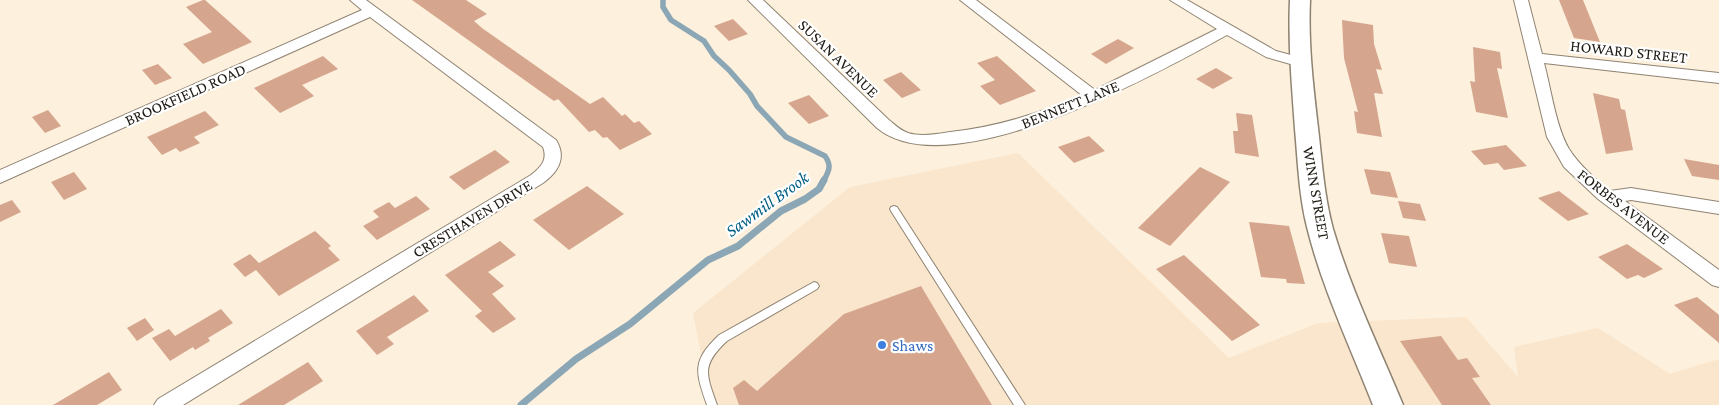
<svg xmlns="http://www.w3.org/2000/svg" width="1719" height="405" font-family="'Crimson Pro',serif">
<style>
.built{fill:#f9e6cd}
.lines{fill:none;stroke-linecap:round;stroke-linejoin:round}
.stream-far1{stroke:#8ba6b4;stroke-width:5.5}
.stream{stroke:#8ba6b4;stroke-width:7}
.building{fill:#d5a68d}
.service-casing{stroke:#8f8372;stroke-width:2}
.minor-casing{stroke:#8f8372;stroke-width:2}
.secondary-casing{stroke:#8f8372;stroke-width:3}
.service{fill:#fff;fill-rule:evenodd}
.minor{fill:#fff;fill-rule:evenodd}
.secondary{fill:#fff;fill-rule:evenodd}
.shop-dot{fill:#3f7fe0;stroke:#fff;stroke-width:2}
.labels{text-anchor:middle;stroke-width:4.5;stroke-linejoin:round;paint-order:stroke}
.street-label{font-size:16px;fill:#1f1b14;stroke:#fff}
.shop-label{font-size:16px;fill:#366cbe;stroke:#fff;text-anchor:start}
.water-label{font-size:18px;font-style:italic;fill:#005f84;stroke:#fff}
</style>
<rect width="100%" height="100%" fill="#fdf0dd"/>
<path class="built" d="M 1018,153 L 1229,358 L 1318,323 L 1466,317 L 1518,377 L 1514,347 L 1598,328 L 1670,374 L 1719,359 L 1719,405 L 711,405 L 693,313 L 850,187 Z"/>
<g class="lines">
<path class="stream-far1" d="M 663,0 L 663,7 L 671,20 L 704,41 L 714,56 L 729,70 L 750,94 L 757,106 L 786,137 L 825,156 C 832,166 829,171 823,182"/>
<path class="stream" d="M 521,405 L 576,359 L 630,324 L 708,260 L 738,246 L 781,211 L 805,199 L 819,189 L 824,180"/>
</g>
<path class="building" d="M 203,0 L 205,0 L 252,42 L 203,64 L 183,44 L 212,32 L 186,7 Z
M 412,0 L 466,0 L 487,14 L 474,21 L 482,28 L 590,104 L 603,97 L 622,116 L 625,114 L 634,123 L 639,121 L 652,134 L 620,150 L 607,137 L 603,138 L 595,130 L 589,132 L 558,99 L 554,101 Z
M 1559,0 L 1583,0 L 1600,42 L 1574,38 Z
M 733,19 L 748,34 L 729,41 L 714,26 Z
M 1342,20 L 1373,25 L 1374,44 L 1382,70 L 1376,69 L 1383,94 L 1374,93 L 1382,137 L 1357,133 L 1354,111 L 1358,112 L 1344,58 Z
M 1118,39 L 1134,48 L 1106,64 L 1091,54 Z
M 1473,47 L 1500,52 L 1502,69 L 1497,68 L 1508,118 L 1476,112 L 1470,81 L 1475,82 Z
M 323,56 L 338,69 L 302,85 L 314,96 L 280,113 L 254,88 Z
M 997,56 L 1036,91 L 1000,105 L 980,86 L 995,80 L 977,63 Z
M 158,64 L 172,78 L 155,85 L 142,70 Z
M 1216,68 L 1233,78 L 1213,89 L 1196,79 Z
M 901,72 L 921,90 L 902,98 L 883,80 Z
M 1593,93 L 1619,99 L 1621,109 L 1625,110 L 1633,150 L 1606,154 Z
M 809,95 L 829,116 L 809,124 L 788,103 Z
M 48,110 L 61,126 L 45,133 L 32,117 Z
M 205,111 L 219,125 L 194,137 L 200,143 L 180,152 L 176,148 L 162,155 L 147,137 Z
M 1236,113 L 1252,115 L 1259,157 L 1235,153 L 1233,131 L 1238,131 Z
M 1089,136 L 1105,151 L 1074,163 L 1058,147 Z
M 1506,145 L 1527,166 L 1504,170 L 1498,163 L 1484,165 L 1471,151 Z
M 495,150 L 510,162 L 464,190 L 449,177 Z
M 1684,159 L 1719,165 L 1719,180 L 1692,176 Z
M 1200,167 L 1230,182 L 1170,246 L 1138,228 Z
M 1364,169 L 1390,172 L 1398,198 L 1371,194 Z
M 74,172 L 87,189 L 64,200 L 51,182 Z
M 587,186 L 624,214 L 569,250 L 533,220 Z
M 1559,191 L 1589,214 L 1568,221 L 1538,198 Z
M 416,196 L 430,209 L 377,240 L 363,226 L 379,217 L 373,211 L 389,202 L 395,208 Z
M 12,200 L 21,212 L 0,222 L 0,205 Z
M 1398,201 L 1420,204 L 1426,221 L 1403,218 Z
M 1249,222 L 1289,226 L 1305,284 L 1287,283 L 1286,279 L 1261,277 Z
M 315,231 L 331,246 L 328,248 L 340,260 L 279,296 L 256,270 L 245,277 L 233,264 L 250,254 L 259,263 Z
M 1381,233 L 1409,236 L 1417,267 L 1389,263 Z
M 500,241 L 516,255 L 488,272 L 504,286 L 492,294 L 516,319 L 493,333 L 475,316 L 482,311 L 445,275 Z
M 1627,244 L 1663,269 L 1644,278 L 1638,275 L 1627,279 L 1598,257 Z
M 1184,255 L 1260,325 L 1232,341 L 1156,269 Z
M 921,286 L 992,405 L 739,405 L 733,388 L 744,380 L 757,391 L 844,314 Z
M 414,295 L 429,311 L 387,337 L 394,344 L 377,355 L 356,331 Z
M 1697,297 L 1719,315 L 1719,343 L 1674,305 Z
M 221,309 L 233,323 L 208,338 L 210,341 L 195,350 L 193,347 L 170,361 L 152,338 L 169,329 L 175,336 Z
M 145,318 L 154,330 L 137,341 L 127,328 Z
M 1441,336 L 1458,360 L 1467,358 L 1480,377 L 1472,378 L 1491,405 L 1442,405 L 1400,341 Z
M 308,362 L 323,381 L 284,405 L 238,405 Z
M 109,372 L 122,390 L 97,405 L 53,405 Z"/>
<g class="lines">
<g class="service-casing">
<path id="service" d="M 894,206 L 897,207 L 1025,405 L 1014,405 L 891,211 L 890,209 L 891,207 Z
M 814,282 L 817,283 L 819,286 L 817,289 L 727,341 C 701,365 706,374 717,405 L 707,405 C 695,371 692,361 719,335 Z"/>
</g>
<g class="minor-casing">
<path id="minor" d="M 350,0 L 366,0 L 556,140 C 567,158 558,172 543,183 L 183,405 L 154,405 L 158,399 L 531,175 C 541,167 548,160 543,147 L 370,17 L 0,183 L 0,170 L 362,10 Z
M 748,0 L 763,0 L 889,120 C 895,125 900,130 908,133 C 921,137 937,134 950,132 C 997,127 1039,113 1083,96 L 960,0 L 976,0 L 1095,90 L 1217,29 L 1170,0 L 1187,0 L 1276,51 L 1306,59 L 1308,62 L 1306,65 L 1301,67 L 1266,57 L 1227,35 C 1157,74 950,188 877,128 Z
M 1514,0 L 1528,0 L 1542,54 L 1719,73 L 1719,83 L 1544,63 C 1551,89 1556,127 1569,149 C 1580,166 1595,179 1610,191 L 1631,188 L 1719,202 L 1719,214 L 1631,200 L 1625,201 L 1719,270 L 1719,287 L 1712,285 L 1598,199 L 1564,167 L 1547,137 Z"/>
</g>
<g class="secondary-casing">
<path id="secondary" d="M 1290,0 L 1310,0 C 1308,43 1313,85 1318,128 C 1322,162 1324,196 1333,229 C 1351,290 1379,347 1403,405 L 1373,405 C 1350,346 1322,288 1307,227 C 1299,195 1298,162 1295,129 C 1292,86 1288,43 1290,0 Z"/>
</g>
<use href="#service" class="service"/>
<use href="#minor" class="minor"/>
<use href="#secondary" class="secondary"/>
</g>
<circle class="shop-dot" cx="882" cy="345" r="5"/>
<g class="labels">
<g class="street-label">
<text transform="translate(1629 51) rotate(6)" y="6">HOWARD STREET</text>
<text transform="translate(839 58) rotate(44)" y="6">SUSAN AVENUE</text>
<text transform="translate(185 94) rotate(-24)" y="6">BROOKFIELD ROAD</text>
<text transform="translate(1070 104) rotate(-22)" y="6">BENNETT LANE</text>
<text transform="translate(1317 193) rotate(80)" y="6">WINN STREET</text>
<text transform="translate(1624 206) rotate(38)" y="6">FORBES AVENUE</text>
<text transform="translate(472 218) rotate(-31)" y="6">CRESTHAVEN DRIVE</text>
</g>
<g class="shop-label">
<text x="892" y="351">Shaws</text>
</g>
<g class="water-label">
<text transform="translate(767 204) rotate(-36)" y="6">Sawmill Brook</text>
</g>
</g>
</svg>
